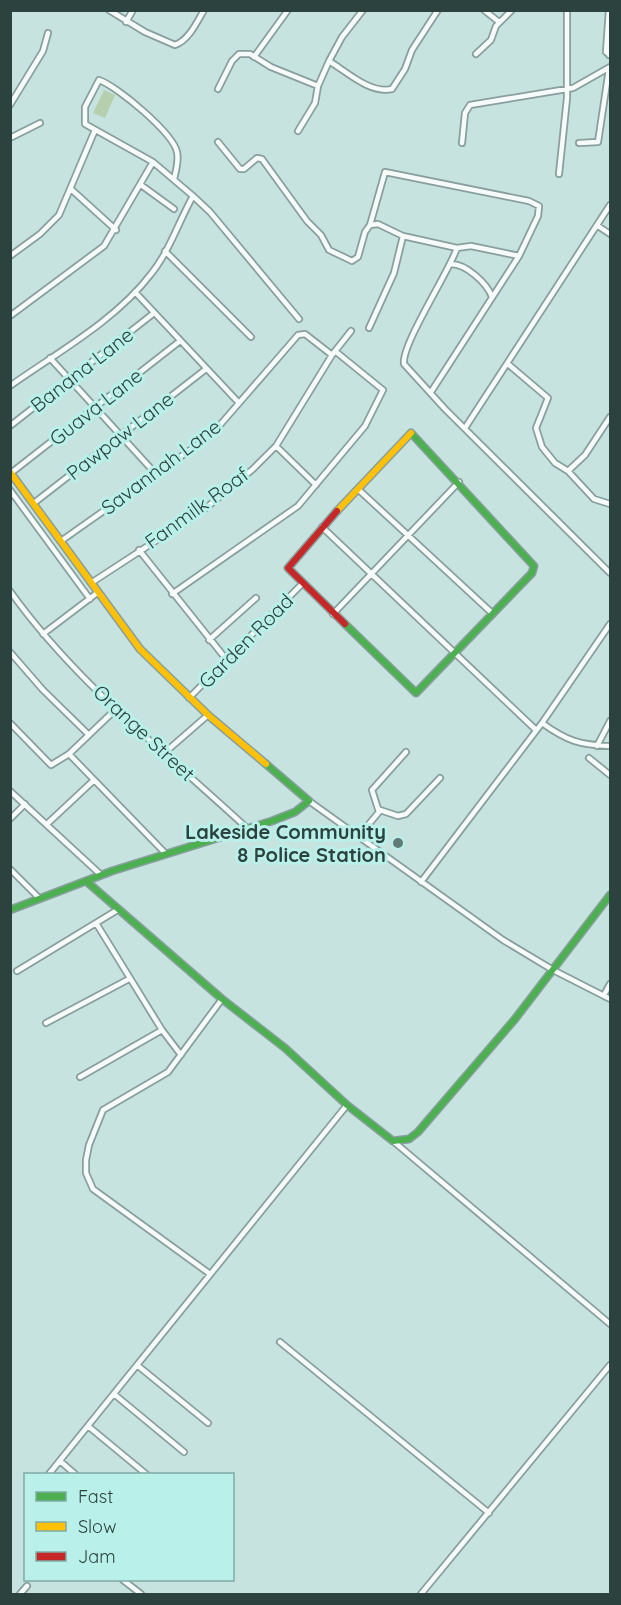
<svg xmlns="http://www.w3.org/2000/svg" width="621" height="1605" font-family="Quicksand,sans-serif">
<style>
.grass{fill:#b6d0ae}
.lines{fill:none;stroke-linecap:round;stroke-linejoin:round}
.street-casing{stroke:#889f9d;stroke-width:8}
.fast-casing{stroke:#889f9d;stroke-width:9}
.slow-casing{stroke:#889f9d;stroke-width:9}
.jam-casing{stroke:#889f9d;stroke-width:9}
.street{stroke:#f6fbfa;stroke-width:4.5}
.fast{stroke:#4caf50;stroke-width:6}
.slow{stroke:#ffc107;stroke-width:6}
.jam{stroke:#c62828;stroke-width:6}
.poi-dot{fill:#617a77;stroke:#b9f0e9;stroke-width:2}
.labels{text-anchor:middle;stroke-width:6;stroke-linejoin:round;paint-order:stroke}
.street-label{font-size:20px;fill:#2b423f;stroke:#b9f0e9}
.poi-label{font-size:20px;font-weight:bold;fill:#2b423f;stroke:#b9f0e9;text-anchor:end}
</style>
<rect width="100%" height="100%" fill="#c6e3e0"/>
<path class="grass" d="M 104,90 L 115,95 L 105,118 L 93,113 Z"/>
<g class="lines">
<g class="street-casing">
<path id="street" d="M 109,10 L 145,32 L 175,45 C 189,40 197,22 204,10
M 484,10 L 499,22
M 609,10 L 606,52 L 610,55
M 126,22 L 133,10
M 476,54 L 491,40 L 496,26 L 512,10
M 609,55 L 610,37
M 254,57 L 288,10
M 329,61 C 347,72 370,94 392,89 L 405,69 L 412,50 L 438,10
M 218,89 L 232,61 L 239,54 L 250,54 L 271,67 L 318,86
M 10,105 L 43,51 L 48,33
M 298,131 L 315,103 L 318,86 L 329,61 L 342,37 L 363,10
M 10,138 L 40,123
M 218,142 L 240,169 L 244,169 L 257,158 L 262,159 L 307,221 L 321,235 L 329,250 L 352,261 L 358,257 L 365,232 L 370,225 L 378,224 L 403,236 L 394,273 L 369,328
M 462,143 L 465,113 L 470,105 L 573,88 L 610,67
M 579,143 L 598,142 L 609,69
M 559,174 L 567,98 L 567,10
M 141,185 L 174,209
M 72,190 L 116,230
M 193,196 L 210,212 L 299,319
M 370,225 L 385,172 L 529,201 L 539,206 L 538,216 L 519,256 L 431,392
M 598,226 L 610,234
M 403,236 L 457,248 L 471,246 L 519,256
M 457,248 C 449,272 401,345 404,364 L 445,409 L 610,573
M 165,251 L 251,337
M 10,256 L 40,234 L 59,215 L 95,130
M 451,264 C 466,264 487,283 492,297
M 135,292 L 239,403
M 10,316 L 104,246 L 153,162
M 50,358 L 155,473
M 508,364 L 548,398 L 536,428 L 542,447 L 555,463 L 568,471 L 594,499 L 610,504
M 10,386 C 58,352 115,321 151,274 C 169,252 179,221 193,196 L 153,162 L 85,124 L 85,107 L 99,80 C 117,86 173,133 177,152 C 179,161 176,171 174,179
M 10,426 L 154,313
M 465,428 L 610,205
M 276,446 L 316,485
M 568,471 L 585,455 L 610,417
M 11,473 L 180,341
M 10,490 L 90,599
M 359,490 L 493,614
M 34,503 L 206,369
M 322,527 L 536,730
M 61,541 L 200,443 L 220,425 L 298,335 L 305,334 L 332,355
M 139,550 L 226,659
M 91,583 L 206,508 L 253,469 L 276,446 L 332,355 L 351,331
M 10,591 C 74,681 168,755 248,829
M 172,594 L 298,506 L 365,426 L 383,390 L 335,351
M 333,614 L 459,482
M 43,634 L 97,593
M 209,640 L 256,598
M 10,652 L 43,690 L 89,735
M 189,698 L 302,584
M 10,723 L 51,765 L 69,754 L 166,854
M 542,723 C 567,741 580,745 610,746
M 597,746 L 610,721
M 69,754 L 116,709
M 162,755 L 208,715
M 589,758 L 610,775
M 10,791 L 101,875
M 309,801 L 503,940 L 553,970 L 610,999
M 380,810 L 398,816 L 406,814 L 440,778
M 10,819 L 25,804
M 47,824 L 93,781
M 359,836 L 379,812 L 372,790 L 406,752
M 10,869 L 40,899
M 421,882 L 542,723 L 610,624
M 96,923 L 162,1030 L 181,1055
M 17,971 L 119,909
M 604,995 L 610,984
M 46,1023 L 129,979
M 80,1077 L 162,1030
M 393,1141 L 610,1324
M 210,1274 L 93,1189 L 86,1173 L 86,1160 L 89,1145 L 103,1110 L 168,1072 L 222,999
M 280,1342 L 489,1513
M 137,1365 L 208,1423
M 114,1394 L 184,1452
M 88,1426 L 146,1474
M 60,1461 L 75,1474
M 49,1474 L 347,1105
M 123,1580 L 141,1594
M 20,1594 L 27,1586
M 421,1594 L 610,1365"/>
</g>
<g class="fast-casing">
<path id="fast" d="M 345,624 L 416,693 L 532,573 L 534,566 L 411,433
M 86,881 L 222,999 L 285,1048 L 347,1105 L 393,1141 L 409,1139 L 418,1132 L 515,1019 L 610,895
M 10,910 L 112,871 L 272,821 L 295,812 L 309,801 L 266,764"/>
</g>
<g class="slow-casing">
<path id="slow" d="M 10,472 L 140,649 L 208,715 L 266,764
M 337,511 L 411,433"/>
</g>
<g class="jam-casing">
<path id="jam" d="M 337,511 L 288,568 L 345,624"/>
</g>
<use href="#street" class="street"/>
<use href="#fast" class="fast"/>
<use href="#slow" class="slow"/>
<use href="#jam" class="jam"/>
</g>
<circle class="poi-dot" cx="398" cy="843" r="6"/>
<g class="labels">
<g class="street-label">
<text transform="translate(82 370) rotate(-38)" y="7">Banana Lane</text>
<text transform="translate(96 407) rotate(-38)" y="7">Guava Lane</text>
<text transform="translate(120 436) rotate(-38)" y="7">Pawpaw Lane</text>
<text transform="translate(161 467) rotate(-37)" y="7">Savannah Lane</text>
<text transform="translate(197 508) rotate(-36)" y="7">Fanmilk Roaf</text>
<text transform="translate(246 641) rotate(-45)" y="7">Garden Road</text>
<text transform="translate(144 733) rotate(43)" y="7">Orange Street</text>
</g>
<g class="poi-label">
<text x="386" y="839">Lakeside Community<tspan x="386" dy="23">8 Police Station</tspan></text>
</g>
</g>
<rect width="621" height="1605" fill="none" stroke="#2b423f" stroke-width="24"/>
<rect x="24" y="1473" width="210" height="108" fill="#b9f0e9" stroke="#80aaa5" stroke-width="1.5"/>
<rect x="36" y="1492" width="30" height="9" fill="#4caf50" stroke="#80aaa5" stroke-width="1.5"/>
<text x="78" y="1503" font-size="18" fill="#2b423f">Fast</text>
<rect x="36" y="1522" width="30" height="9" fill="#ffc107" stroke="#80aaa5" stroke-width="1.5"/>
<text x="78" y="1533" font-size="18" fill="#2b423f">Slow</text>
<rect x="36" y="1552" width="30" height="9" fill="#c62828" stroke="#80aaa5" stroke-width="1.5"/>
<text x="78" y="1563" font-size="18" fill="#2b423f">Jam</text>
</svg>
